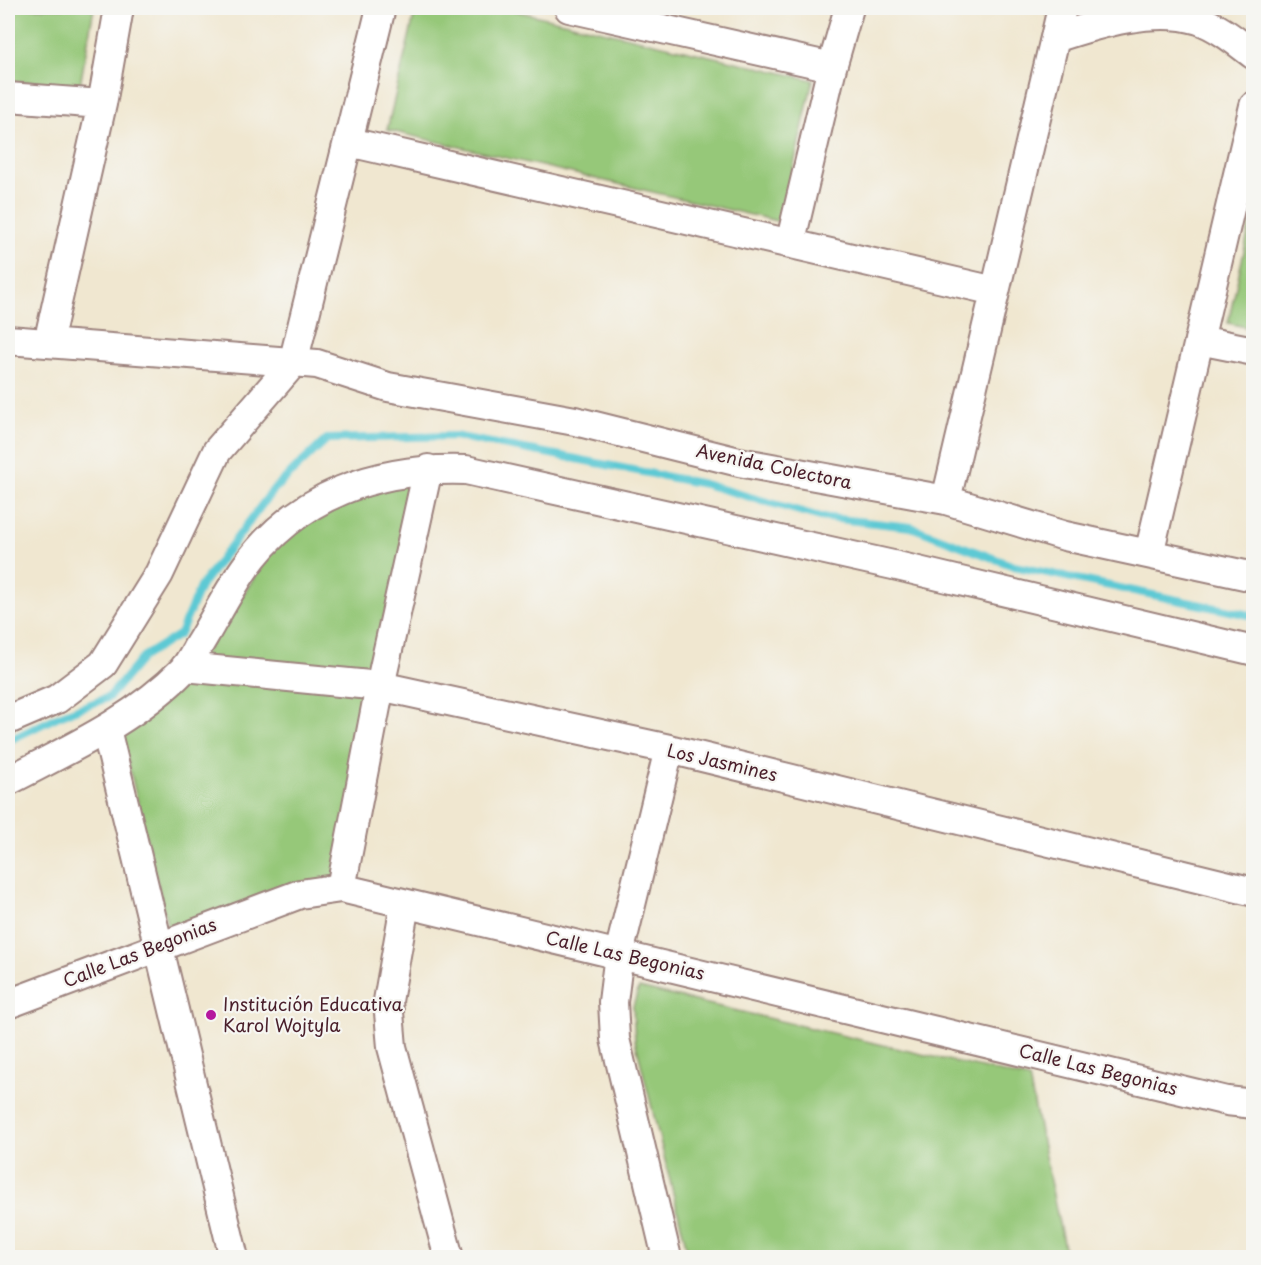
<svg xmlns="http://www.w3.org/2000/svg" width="1261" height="1265" font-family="'Playpen Sans',sans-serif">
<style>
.green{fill:#96c879;stroke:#707452;stroke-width:1.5}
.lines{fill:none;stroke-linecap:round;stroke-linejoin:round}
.stream{stroke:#5dc9d4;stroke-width:8}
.street-casing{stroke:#9d837e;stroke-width:32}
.street{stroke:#fff;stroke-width:28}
.poi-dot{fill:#b5179e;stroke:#f6f6f2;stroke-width:2}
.labels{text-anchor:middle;stroke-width:4.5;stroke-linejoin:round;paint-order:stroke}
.street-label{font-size:18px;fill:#4a1f2b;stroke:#f6f6f2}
.poi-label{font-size:18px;fill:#4a1f2b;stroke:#f6f6f2;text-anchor:start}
</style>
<rect width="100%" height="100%" fill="#f6f6f2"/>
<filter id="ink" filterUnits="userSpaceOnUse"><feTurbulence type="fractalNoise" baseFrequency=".0167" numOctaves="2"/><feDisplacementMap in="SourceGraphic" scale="12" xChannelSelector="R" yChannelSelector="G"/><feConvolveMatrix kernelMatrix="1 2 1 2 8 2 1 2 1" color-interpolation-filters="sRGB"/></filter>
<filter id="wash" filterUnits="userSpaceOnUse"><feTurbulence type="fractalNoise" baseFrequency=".008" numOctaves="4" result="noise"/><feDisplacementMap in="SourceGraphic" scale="24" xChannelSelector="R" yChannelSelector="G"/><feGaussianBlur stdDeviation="1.35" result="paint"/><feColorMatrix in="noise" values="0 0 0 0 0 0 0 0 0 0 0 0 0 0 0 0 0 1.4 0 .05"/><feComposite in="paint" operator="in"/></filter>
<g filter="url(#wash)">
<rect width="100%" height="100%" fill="#f0e7d0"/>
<path class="green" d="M 8,8 L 94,8 L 80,85 L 8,81 Z
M 416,8 L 503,8 L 813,80 L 781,222 L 387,130 Z
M 1253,211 L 1253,329 L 1228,323 Z
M 418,477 L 374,678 L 201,659 L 282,535 L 332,505 Z
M 190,677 L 373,691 L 334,882 L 296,888 L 168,928 L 121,733 Z
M 639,988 L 1029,1079 L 1066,1257 L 689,1257 L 635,1040 L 633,1006 Z"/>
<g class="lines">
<path class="stream" d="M 8,741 L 59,716 L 109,697 L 143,657 L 180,634 L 200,587 L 273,490 L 327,439 L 454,436 L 556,455 L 704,484 L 820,517 L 911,527 L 1014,566 L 1254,616"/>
</g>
</g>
<g filter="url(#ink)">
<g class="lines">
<g class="street-casing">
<path id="street" d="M 569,8 L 832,67
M 1055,38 C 1097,24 1155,6 1199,20 C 1219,27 1238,43 1254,55
M 8,97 L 102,104
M 349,142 L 995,291
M 790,244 L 832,67 L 849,8
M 8,340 L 317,364 L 388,387 L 575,421 L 739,462 L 946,500 L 1065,536 L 1254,577
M 1199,340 L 1254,351
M 48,343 L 102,104 L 119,8
M 946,500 L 1062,8
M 1149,554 L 1254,106
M 185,667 L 380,686 L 669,749 L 1254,892
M 8,720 L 57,699 L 103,664 L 159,574 L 217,451 L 293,363 L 381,8
M 106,729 L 234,1258
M 8,781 C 69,749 134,720 183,670 C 190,662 195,651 200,643 C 215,618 228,592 244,569 C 296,494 379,467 466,470 L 893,565 L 1254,651
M 341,888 L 380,686 L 428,469
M 405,904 L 388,1001 L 392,1047 L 449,1258
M 8,1004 L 300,894 L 341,888 L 1227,1101 L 1254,1104
M 667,1258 L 615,1039 L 613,1002 L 619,954 L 669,749"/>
</g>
<use href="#street" class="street"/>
</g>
</g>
<circle class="poi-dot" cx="211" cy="1015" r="6"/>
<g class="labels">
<g class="street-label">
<text transform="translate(774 467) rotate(12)" y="6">Avenida Colectora</text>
<text transform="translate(722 763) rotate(13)" y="6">Los Jasmines</text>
<text transform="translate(140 953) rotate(-21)" y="6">Calle Las Begonias</text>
<text transform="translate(625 956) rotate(13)" y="6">Calle Las Begonias</text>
<text transform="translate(1098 1070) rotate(14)" y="6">Calle Las Begonias</text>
</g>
<g class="poi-label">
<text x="223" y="1011">Institución Educativa<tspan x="223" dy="21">Karol Wojtyla</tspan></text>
</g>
</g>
<rect width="1261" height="1265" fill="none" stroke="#f6f6f2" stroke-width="30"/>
</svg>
